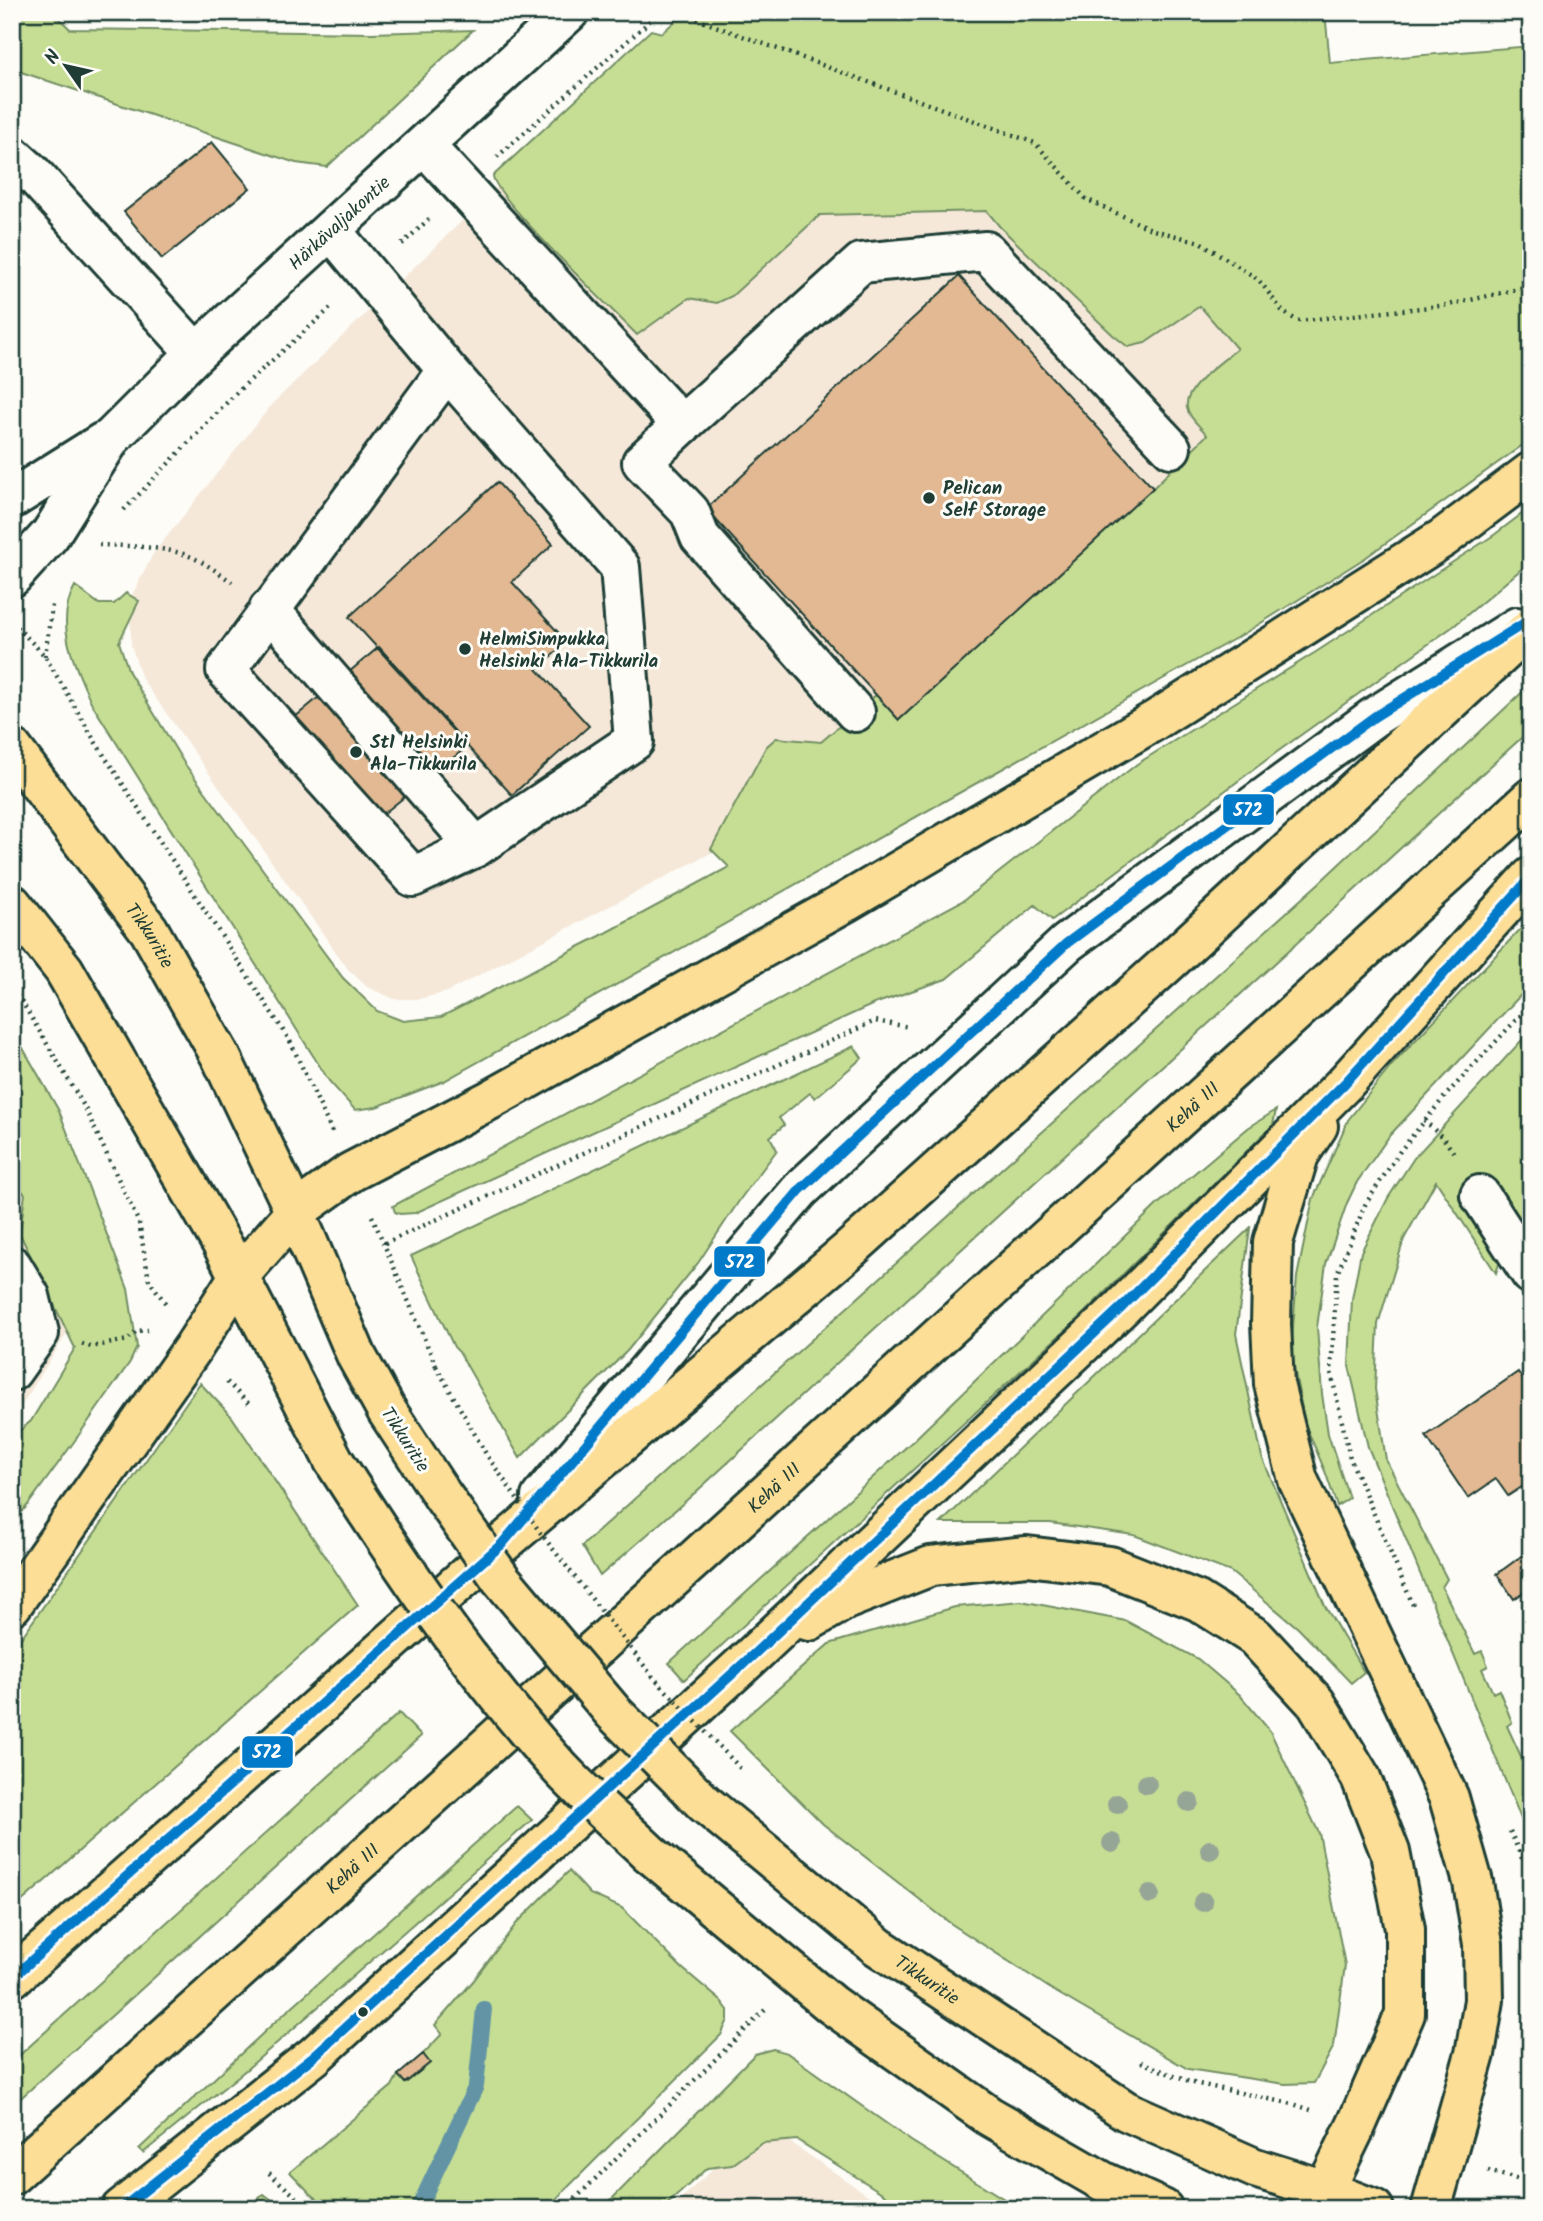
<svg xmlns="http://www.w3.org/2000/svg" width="1543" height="2221" font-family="Kalam,sans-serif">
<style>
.built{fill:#f5e8d9}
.green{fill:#c6de94;stroke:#728e64;stroke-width:2}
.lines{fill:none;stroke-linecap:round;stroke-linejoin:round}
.stream{stroke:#6294a5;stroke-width:16}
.building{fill:#e2b992;stroke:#1f3d34;stroke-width:2}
.minor-casing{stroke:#1f3d34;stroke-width:44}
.major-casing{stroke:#1f3d34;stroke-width:44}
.highway-casing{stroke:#1f3d34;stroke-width:44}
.path{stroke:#1f3d34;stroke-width:4.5;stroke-dasharray:2 5;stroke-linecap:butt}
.minor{stroke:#fdfcf7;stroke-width:38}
.major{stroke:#fcde96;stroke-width:38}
.highway{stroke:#fcde96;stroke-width:38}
.major-bridge-casing{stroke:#1f3d34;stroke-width:44;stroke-linecap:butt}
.path-bridge{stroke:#1f3d34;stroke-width:4.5;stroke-dasharray:2 5;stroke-linecap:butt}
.major-bridge{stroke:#fcde96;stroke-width:38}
.bus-1-casing{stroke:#fdfcf7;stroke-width:16}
.bus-1{stroke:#007ac9;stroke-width:10}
.tree{fill:#95a596}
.poi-dot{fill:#1f3d34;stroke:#fdfcf7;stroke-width:2.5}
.labels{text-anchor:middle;stroke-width:6;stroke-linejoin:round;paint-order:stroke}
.street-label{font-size:19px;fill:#1f3d34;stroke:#fdfcf7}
.poi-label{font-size:19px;font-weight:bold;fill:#1f3d34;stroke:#fdfcf7;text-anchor:start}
.line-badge{stroke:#fdfcf7;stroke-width:2.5}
.badge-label{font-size:19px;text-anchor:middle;font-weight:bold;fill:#fff}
</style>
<rect width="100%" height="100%" fill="#fdfcf7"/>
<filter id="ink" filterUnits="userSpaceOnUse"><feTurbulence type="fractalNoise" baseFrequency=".0143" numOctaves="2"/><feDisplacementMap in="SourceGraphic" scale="14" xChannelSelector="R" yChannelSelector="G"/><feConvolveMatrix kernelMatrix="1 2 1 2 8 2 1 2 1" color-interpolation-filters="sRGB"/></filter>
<g filter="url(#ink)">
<path class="built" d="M 545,141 L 1531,220 L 853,778 L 447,992 L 419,999 L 394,999 L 367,987 L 348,969 L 142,679 L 131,645 L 130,599 L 153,554 L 273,403 Z
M 12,1168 L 79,1314 L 12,1421 Z
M 762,2123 L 888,2209 L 670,2209 Z"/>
<path class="green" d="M 12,12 L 53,12 L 70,29 L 371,33 L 473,30 L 327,167 L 296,163 L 12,69 Z
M 685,12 L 1325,12 L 1330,63 L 1531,46 L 1531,439 L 1365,558 L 1245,633 L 444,1081 L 376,1107 L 355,1110 L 329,1081 L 92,704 C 76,668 53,625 75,586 L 99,604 L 114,604 L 126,593 L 139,601 L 119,642 L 129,672 L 184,763 L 343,978 L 377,1011 L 403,1021 L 441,1017 L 606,933 L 729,867 L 711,849 L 766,747 L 776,738 L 821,742 L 876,695 L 899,720 L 1153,488 L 1207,435 C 1201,427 1189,418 1187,408 C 1183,388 1223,361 1237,349 L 1200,306 L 1145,343 L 1128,347 L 1113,335 L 1000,227 L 987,211 L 820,215 L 732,296 L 717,303 L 689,298 L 637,335 C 614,311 495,198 493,176 L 651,30 L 662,33 Z
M 1531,507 L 1531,561 L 1455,625 L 1277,752 L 1052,920 L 1035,905 L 946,979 L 874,1004 L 415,1213 L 400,1214 L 395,1212 L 393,1206 L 964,900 L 1137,764 L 1319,650 L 1494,535 Z
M 1531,684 L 1531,729 L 697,1491 L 600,1576 L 582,1546 L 1318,884 Z
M 1531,918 L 1531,984 L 1390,1135 L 1357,1182 L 1347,1203 L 1326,1264 L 1317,1327 L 1322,1394 L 1328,1434 L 1349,1498 L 1337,1506 L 1325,1471 L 1305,1424 L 1291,1353 L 1297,1277 L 1313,1199 L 1348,1120 L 1392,1065 Z
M 12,1029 L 59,1111 L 128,1289 L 137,1347 L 130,1362 L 76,1439 L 27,1506 L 12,1522 L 12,1437 L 31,1421 L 75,1348 L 20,1234 L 25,1194 L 12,1180 Z
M 1531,1030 L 1531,1227 L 1513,1223 L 1496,1273 L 1436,1181 L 1404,1239 L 1378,1324 L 1375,1389 L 1386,1460 L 1447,1579 L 1442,1587 L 1475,1654 L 1482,1651 L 1488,1666 L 1482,1669 L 1493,1693 L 1499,1690 L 1512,1722 L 1507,1726 L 1531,1778 L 1531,1843 L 1368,1447 L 1349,1366 L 1352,1299 L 1361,1252 L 1388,1198 L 1414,1158 Z
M 854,1046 L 862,1058 L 815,1098 L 810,1093 L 779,1118 L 784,1125 L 770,1137 L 777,1150 L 741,1198 L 698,1263 L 628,1350 L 520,1458 L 459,1352 L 454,1347 L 411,1256 Z
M 1276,1110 L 1273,1125 L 1085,1312 L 684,1680 L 669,1663 L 915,1439 L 1158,1204 L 1248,1128 Z
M 1250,1228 L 1236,1334 L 1262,1457 L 1325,1606 L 1364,1672 L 1351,1683 L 1298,1628 L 1231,1572 L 1134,1535 L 1050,1523 L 941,1523 Z
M 200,1383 L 232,1417 L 358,1605 L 12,1910 L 12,1651 Z
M 1021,1601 L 1126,1621 L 1198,1659 L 1240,1695 L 1270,1731 L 1319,1833 L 1345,1965 L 1334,2046 L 1314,2083 L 1285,2084 L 1188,2069 L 1054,1991 L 950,1923 L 823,1824 L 730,1731 L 829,1644 L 955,1607 Z
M 399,1713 L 421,1736 L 12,2106 L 12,2062 Z
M 517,1806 L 532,1820 L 247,2069 L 143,2153 L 139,2149 L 276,2021 Z
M 569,1871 L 590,1894 L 622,1908 L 682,1968 L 721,2001 L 728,2010 L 728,2020 L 721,2035 L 546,2209 L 330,2209 L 310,2193 L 290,2172 L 392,2086 L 398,2075 L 406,2083 L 429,2063 L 423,2054 L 442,2034 L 435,2025 L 474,1980 L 516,1924 Z
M 773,2049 L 787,2053 L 911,2141 L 1020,2209 L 908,2209 L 797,2140 L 762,2143 L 732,2165 L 707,2168 L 662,2209 L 602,2209 L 755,2054 Z
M 264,2194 L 284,2209 L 246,2209 Z"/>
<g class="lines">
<path class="stream" d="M 418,2209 L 476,2086 L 484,2009"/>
</g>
<path class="building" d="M 212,142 L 250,188 L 162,259 L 124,212 Z
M 959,276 L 1153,488 L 899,720 L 706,509 Z
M 497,482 L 553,544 L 512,582 L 567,642 L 537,669 L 589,726 L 512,795 L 349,617 Z
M 379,647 L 468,746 L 357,835 L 270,738 Z
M 1518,1372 L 1531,1391 L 1531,1481 L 1508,1496 L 1496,1479 L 1468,1498 L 1426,1436 Z
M 1531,1549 L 1531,1587 L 1514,1599 L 1497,1574 Z
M 423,2054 L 430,2063 L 405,2083 L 398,2075 Z"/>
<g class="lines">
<g class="minor-casing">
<g id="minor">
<path d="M 425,146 L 682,425 L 861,263 L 986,251 L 1171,448"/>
<path d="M 12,155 L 32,173 L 196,353"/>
<path d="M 331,230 L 447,370 L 620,567 L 634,741 L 476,847 L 413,877 L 226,670 L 447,370"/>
<path d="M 682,425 L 642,462 L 690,512 L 700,537 L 855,712"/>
<path d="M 12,499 L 103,442"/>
<path id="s1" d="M 12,577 L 50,535 L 111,438 L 196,353 L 569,12"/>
<path d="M 269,609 L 476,847"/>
<path d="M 1480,1195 L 1531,1274"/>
<path d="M 12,1266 L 30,1296 L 39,1333 L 12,1371"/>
<path d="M 541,1497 L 800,1190 L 1067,943 L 1374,717 L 1517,627"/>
</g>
</g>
<g class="major-casing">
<g id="major">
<path id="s2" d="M 12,748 L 149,930 L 221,1057 L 295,1212 L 357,1357 L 387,1411"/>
<path d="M 12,904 L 64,970 L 222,1244 L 334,1461"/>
<path id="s3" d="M 704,1803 L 877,1946 L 1126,2111 L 1255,2168 L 1325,2190 L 1374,2209"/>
<path d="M 649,1853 L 832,2005 L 989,2116 L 1104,2182 L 1163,2209"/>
</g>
</g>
<g class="highway-casing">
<g id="highway">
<path d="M 1318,1126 L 1299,1155 L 1273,1242 L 1271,1324 L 1274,1384 L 1298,1480 L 1449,1798 L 1473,1882 L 1483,1944 L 1484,2000 L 1475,2054 L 1431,2209"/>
<path d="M 12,1605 L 193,1348 L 239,1276 L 295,1212 L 351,1172 L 490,1100 L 846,902 L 1154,721 L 1443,538 L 1531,472"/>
<path d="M 809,1621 L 845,1600 L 931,1566 L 1027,1556 L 1110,1566 L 1198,1601 L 1255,1637 L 1316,1703 L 1361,1778 L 1390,1852 L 1405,1929 L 1405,2014 L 1356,2126 L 1325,2190 L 1324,2209"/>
<path d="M 12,1978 L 502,1544 L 847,1252 L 1169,962 L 1531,627"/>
<path id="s4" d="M 12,2175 L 698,1556 L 1531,798"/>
<path d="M 121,2209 L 314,2056 L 753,1655 L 1122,1307 L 1345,1083 L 1531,877"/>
</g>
</g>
<path class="path" d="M 677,12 L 1035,143 L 1086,199 L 1153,230 L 1200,242 L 1259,280 L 1283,312 L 1298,321 L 1449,305 L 1531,286
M 497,157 L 660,12
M 402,244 L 429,219
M 124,510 L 238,391 L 333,306
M 99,545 C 125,546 154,546 180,553 C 199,558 216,571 232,582
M 12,622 L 45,656 L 96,743 L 290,1041 L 332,1132
M 45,656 L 52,605
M 12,990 L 22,1002 L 84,1106 L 139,1223 L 149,1280 L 166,1304
M 1424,1120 L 1444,1139 L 1456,1156
M 372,1216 L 436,1366
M 385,1243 L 875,1021 L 909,1027
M 82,1344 L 91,1347 L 128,1340 L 136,1331 L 148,1330
M 227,1382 L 250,1405
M 1413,1605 L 1350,1458 L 1331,1372 L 1337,1274 L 1365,1205 L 1400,1151 L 1447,1094 L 1531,1004
M 1510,1831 L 1531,1879
M 1141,2062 L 1189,2082 L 1293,2104 L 1311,2110
M 1488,2171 L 1531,2183
M 269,2173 L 310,2209
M 565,2209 L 765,2010
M 1528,2209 L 1531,2196"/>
<use href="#minor" class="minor"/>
<use href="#major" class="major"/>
<use href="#highway" class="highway"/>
<g class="major-bridge-casing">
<path id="major-bridge" d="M 387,1411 L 442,1495 L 501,1579 L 613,1712 L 704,1803
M 334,1461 C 402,1567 472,1671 557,1765 C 585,1796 619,1824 649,1853"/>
</g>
<path class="path-bridge" d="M 436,1366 L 486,1454 L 542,1535 L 653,1677 L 742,1770"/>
<use href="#major-bridge" class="major-bridge"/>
<g class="bus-1-casing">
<path id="bus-1" d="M 12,1978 L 502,1544 L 800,1190 L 1067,943 L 1374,717 L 1531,619
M 121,2209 L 314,2056 L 753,1655 L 1122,1307 L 1345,1083 L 1531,877"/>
</g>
<use href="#bus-1" class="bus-1"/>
</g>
<g class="tree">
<circle cx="1147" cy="1784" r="10"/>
<circle cx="1189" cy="1802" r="10"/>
<circle cx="1117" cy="1804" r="10"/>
<circle cx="1112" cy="1843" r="10"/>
<circle cx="1210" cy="1850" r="10"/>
<circle cx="1150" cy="1894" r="10"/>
<circle cx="1203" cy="1902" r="10"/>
</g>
</g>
<g class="poi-dot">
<circle cx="929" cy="498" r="7"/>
<circle cx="465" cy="649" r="7"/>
<circle cx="356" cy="752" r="7"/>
<circle cx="363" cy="2012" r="6"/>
</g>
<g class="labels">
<g class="street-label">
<text dy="7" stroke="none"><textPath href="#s1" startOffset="485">Härkävaljakontie</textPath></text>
<text dy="7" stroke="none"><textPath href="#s2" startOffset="233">Tikkuritie</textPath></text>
<text dy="7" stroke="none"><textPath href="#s4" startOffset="1592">Kehä III</textPath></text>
<text transform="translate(406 1439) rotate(57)" y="7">Tikkuritie</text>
<text dy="7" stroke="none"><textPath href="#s4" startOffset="1026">Kehä III</textPath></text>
<text dy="7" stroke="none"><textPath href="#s4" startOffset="458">Kehä III</textPath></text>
<text dy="7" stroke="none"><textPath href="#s3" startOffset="285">Tikkuritie</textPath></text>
</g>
<g class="poi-label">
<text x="943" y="494">Pelican<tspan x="943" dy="22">Self Storage</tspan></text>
<text x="479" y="645">HelmiSimpukka<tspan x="479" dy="22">Helsinki Ala-Tikkurila</tspan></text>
<text x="370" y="748">St1 Helsinki<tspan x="370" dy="22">Ala-Tikkurila</tspan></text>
</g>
</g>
<g class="line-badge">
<rect x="1222" y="793" width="53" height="33" rx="7" fill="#007ac9"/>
<rect x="713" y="1245" width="53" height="33" rx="7" fill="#007ac9"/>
<rect x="241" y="1735" width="53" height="34" rx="7" fill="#007ac9"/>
</g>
<g class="badge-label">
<text x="1248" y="816">572</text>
<text x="740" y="1268">572</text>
<text x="267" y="1758">572</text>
</g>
<rect width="1543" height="2221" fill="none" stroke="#fdfcf7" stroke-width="42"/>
<rect x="21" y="21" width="1501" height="2179" fill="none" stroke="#1f3d34" stroke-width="2.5" filter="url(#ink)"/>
<g transform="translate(66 66) rotate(304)" stroke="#fdfcf7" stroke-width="5" paint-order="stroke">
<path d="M0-5L12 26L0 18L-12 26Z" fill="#1f3d34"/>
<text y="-10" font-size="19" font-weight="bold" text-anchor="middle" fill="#1f3d34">N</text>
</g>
</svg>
